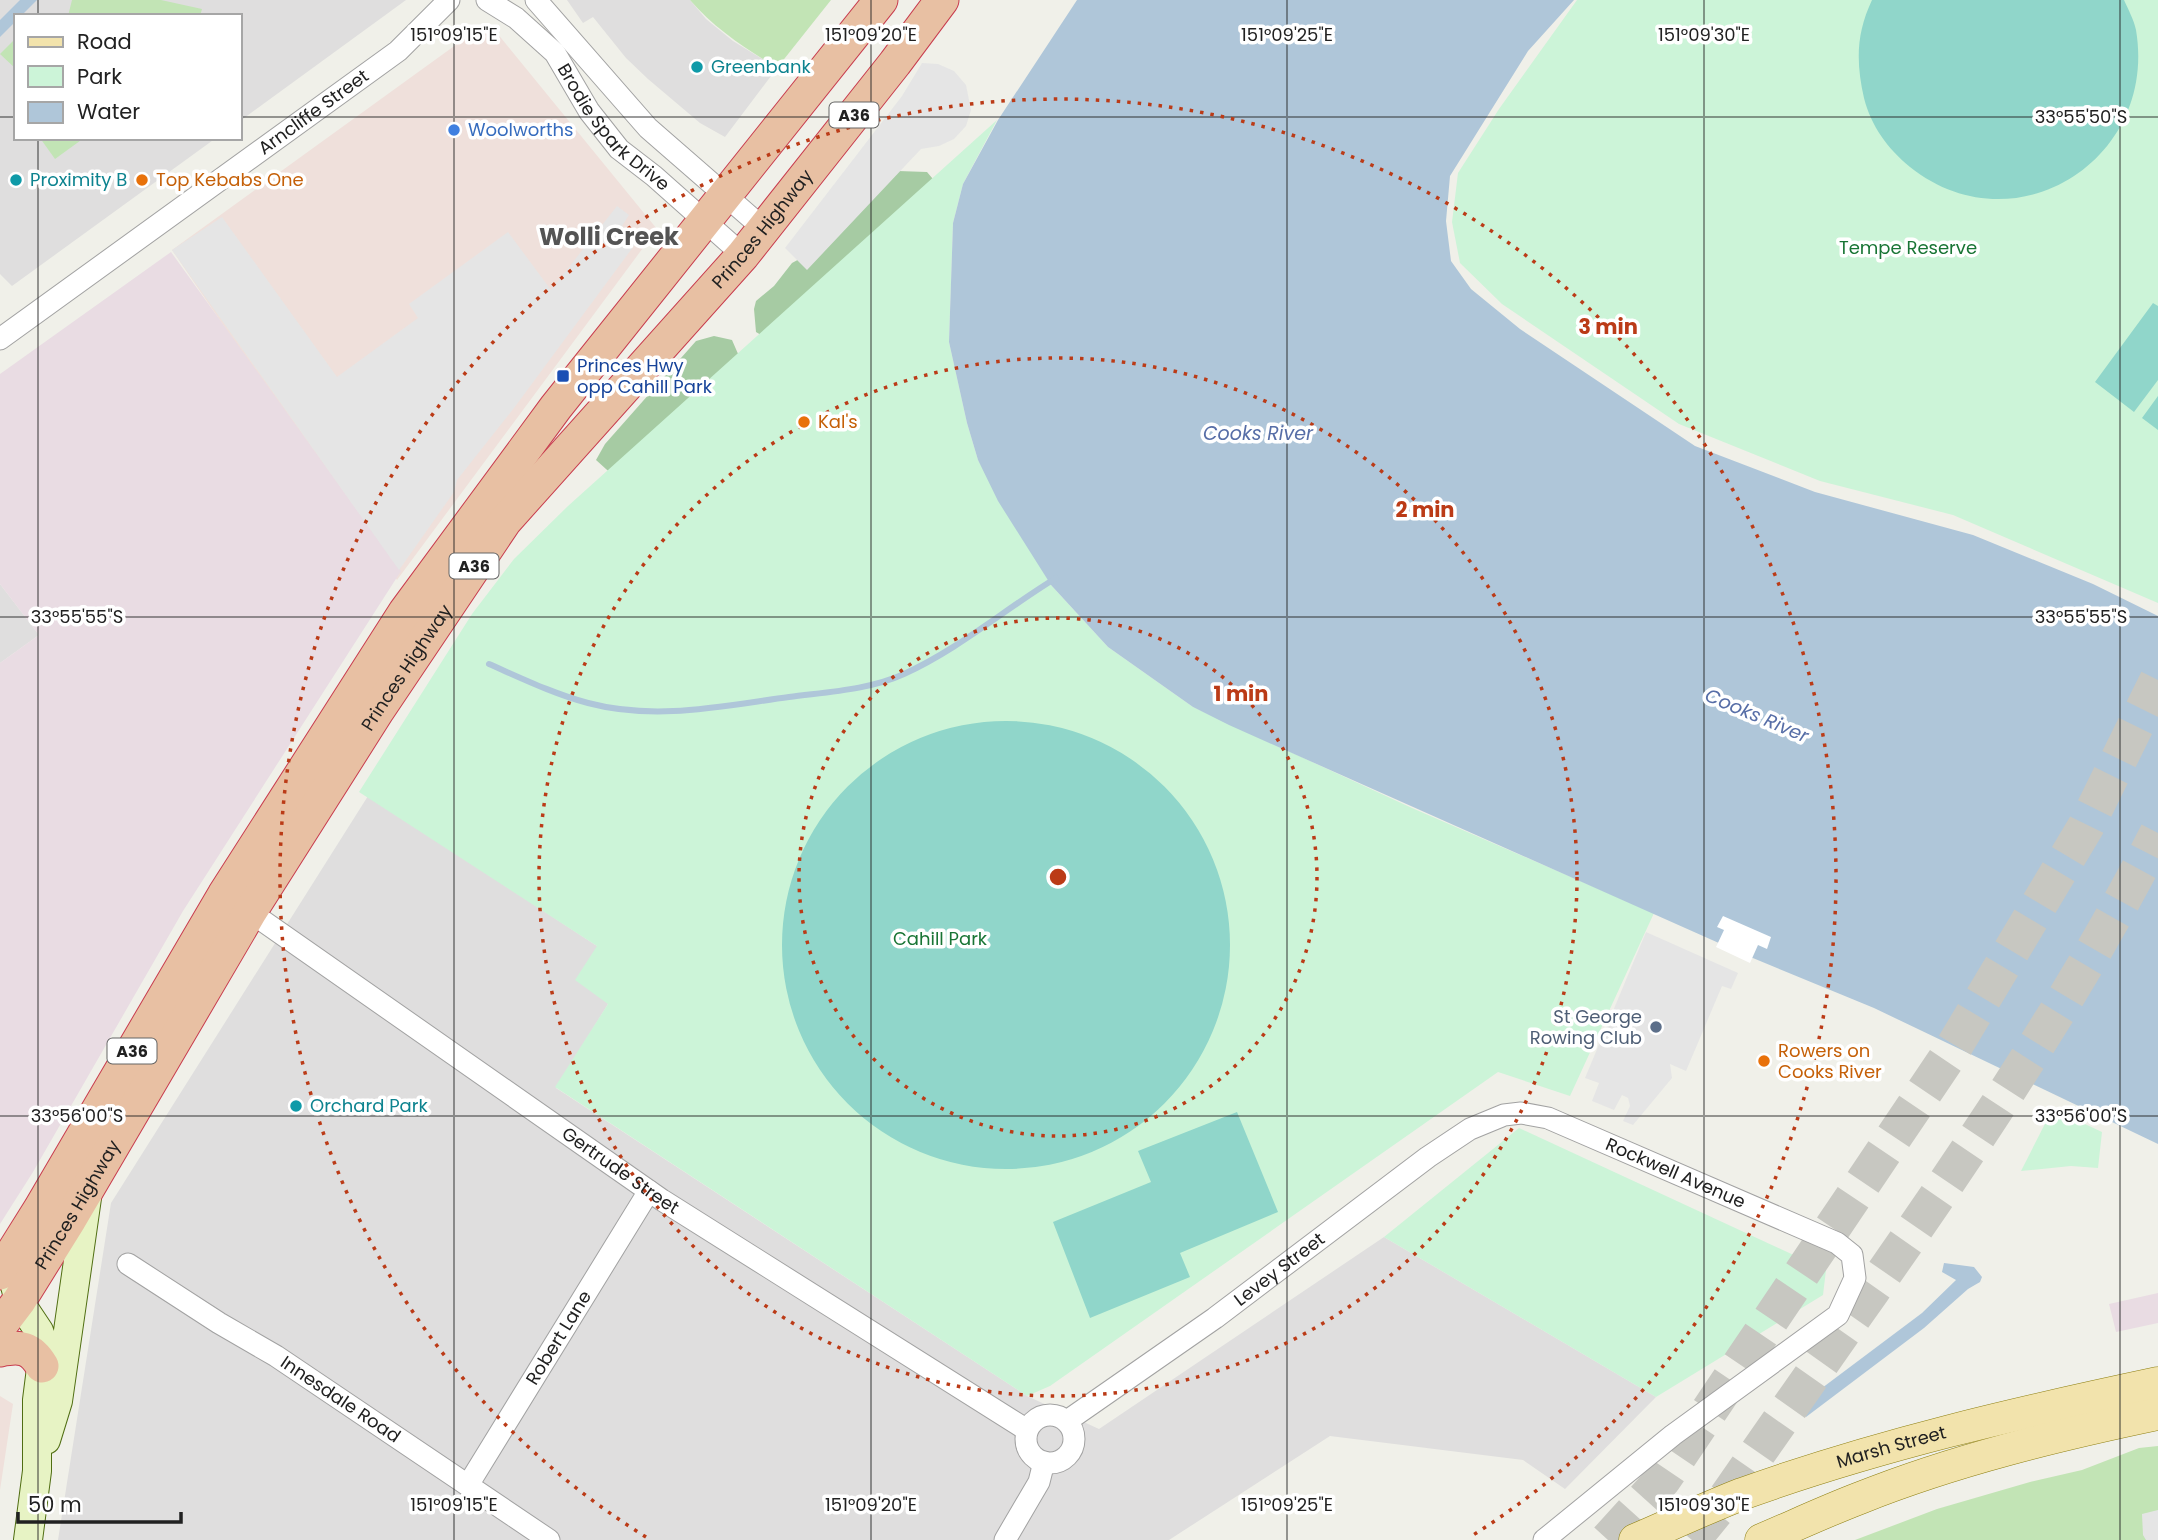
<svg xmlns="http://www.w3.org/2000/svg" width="2158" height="1540" font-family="Poppins,sans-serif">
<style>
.residential{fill:#dfdede}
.commercial{fill:#efe0db}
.industrial{fill:#e9dce3}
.grass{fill:#c2e4b5}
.forest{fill:#a6cba3}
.park{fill:#ccf4d8}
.pitch{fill:#90d6ca}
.parking{fill:#e5e5e5}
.water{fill:#afc6d9}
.pier{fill:#fff}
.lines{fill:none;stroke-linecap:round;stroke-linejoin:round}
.stream{stroke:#afc6d9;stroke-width:6}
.motorway-tunnel{stroke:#c7c7c1;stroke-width:37;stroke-dasharray:37 18;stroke-linecap:butt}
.minor-casing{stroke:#a2a2a2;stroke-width:23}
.secondary-casing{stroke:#506e12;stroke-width:30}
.primary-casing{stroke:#8d7f11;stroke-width:33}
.trunk-casing{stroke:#c83c4e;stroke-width:35}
.minor{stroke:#fff;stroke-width:21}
.secondary{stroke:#e7f3c4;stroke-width:28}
.primary{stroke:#f2e3ac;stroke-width:32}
.trunk{stroke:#e8c0a3;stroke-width:33}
.ticks{fill:none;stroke:#212121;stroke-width:2;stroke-opacity:0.45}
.ring{fill:none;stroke:#bb3b17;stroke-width:3.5;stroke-dasharray:3.5 7}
.culture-dot{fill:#0f9aa8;stroke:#fff;stroke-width:2.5}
.shop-dot{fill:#3f7fe0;stroke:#fff;stroke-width:2.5}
.food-dot{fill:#e8710a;stroke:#fff;stroke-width:2.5}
.transit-dot{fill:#1a4fb4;stroke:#fff;stroke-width:2.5}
.service-dot{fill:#5c6f8a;stroke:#fff;stroke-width:2.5}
.labels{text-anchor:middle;stroke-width:7;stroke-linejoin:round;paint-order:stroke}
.shield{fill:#fff;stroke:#646464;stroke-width:2}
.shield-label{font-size:16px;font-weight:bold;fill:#212121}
.culture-label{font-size:18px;fill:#0d838f;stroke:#fff;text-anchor:start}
.street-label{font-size:18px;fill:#212121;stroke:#fff}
.shop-label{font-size:18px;fill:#366cbe;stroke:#fff;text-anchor:start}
.food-label{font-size:18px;fill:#c56008;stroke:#fff;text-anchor:start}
.park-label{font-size:18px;fill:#197535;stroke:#fff}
.transit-label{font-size:18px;fill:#164399;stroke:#fff;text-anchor:start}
.service-label{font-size:18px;fill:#4e5e75;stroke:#fff;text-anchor:end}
.water-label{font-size:19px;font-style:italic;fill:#576ea7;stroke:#fff}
.district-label{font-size:24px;font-weight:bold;fill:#545454;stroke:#fff}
.ticks-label{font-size:18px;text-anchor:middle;fill:#212121;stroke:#fff;stroke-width:7;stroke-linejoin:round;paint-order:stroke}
.centre{fill:#bb3b17;stroke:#fff;stroke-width:3.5}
.ring-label{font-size:21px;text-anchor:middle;font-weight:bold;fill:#bb3b17;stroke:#fff;stroke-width:7;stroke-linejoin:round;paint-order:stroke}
</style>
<rect width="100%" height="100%" fill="#f0f0e9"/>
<path class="residential" d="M 0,0 L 406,0 L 240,121 L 240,16 L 16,16 L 16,138 L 216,138 L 12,286 L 0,274 Z
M 567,0 L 690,0 L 706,19 L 733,41 L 777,68 L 725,137 L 700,123 L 648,79 L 626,58 L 593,17 L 583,23 Z
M 0,584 L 39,635 L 0,663 Z
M 368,796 L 597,946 L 608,1004 L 556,1088 L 1027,1396 L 1099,1429 L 1384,1237 L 1656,1397 L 1565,1489 L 1523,1460 L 1330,1436 L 1169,1540 L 58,1540 L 111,1203 Z"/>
<path class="commercial" d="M 475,31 L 497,33 L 657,229 L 397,580 L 172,250 Z
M 0,1396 L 13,1404 L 0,1490 Z"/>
<path class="industrial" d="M 171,252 L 401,571 L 183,911 L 33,1172 L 0,1224 L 0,663 L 39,635 L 0,584 L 0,374 Z
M 2158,1293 L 2158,1323 L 2116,1332 L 2109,1304 Z"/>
<path class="grass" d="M 72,0 L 161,0 L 202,9 L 200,16 L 68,16 Z
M 690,0 L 831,0 L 777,68 C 745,48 715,29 690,0 Z
M 16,38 L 16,69 L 0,54 Z
M 40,138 L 84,138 L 55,159 Z
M 2158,1446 L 2158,1540 L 1855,1540 L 1937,1509 L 2030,1482 L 2082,1470 L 2139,1448 Z"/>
<path class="forest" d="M 898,171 L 927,172 L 938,185 L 779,346 L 756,332 L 754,309 L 756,301 L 774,286 L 792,263 L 816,250 Z
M 714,336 L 732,340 L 742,363 L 626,487 L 596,460 L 605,444 L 696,341 Z"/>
<path class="park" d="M 1577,0 L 2158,0 L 2158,603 L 1953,515 L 1820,481 L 1679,424 L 1502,304 L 1460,263 L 1452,222 L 1458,173 L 1499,109 Z
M 997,120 L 963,184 L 953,223 L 949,342 L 967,423 L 978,460 L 1051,585 L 1108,647 L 1193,707 L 1412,808 L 1654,913 L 1570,1096 L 1498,1072 L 1050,1386 L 1027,1396 L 555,1087 L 608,1004 L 575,980 L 597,946 L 359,792 L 472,614 L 514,559 L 568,506 Z
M 2051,1112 L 2071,1122 L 2072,1118 L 2102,1132 L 2098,1168 L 2071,1166 L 2021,1171 Z
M 1519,1128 L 1826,1270 L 1823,1295 L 1656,1397 L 1384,1237 Z"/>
<path class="pitch" d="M 1872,0 L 2124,0 C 2128,9 2134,20 2136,30 C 2158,160 2014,250 1910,167 C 1888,149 1871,126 1864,98 C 1856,62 1856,34 1872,0 Z
M 2153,303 L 2158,306 L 2158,380 L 2134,412 L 2095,382 Z
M 2158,396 L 2158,430 L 2142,418 Z
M782 945a224 224 0 1 1 448 0a224 224 0 1 1-448 0Z
M 1237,1112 L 1278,1212 L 1180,1253 L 1190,1277 L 1090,1318 L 1053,1222 L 1151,1182 L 1138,1151 Z"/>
<path class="parking" d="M 922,63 L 938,64 L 954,71 L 966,85 L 971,110 L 966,126 L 954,139 L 939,146 L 921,149 L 807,270 L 785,248 L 902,96 Z
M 617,206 L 629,215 L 622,226 L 639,239 L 514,408 L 457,480 L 454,492 L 399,570 L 172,250 L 222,217 L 337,377 L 418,318 L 409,304 L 508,232 L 551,290 Z
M 1646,932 L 1738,973 L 1731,989 L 1722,986 L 1686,1071 L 1670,1064 L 1672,1078 L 1633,1125 L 1623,1121 L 1630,1106 L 1628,1098 L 1622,1095 L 1614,1110 L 1592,1101 L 1599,1083 L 1585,1078 Z
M 2158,1510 L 2158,1540 L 2146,1540 L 2143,1535 L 2142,1514 Z"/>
<path class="water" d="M 20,0 L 37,0 L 21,16 L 16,16 L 16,21 L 0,37 L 0,20 Z
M 1077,0 L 1574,0 L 1528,51 L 1450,176 L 1446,221 L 1451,261 L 1471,289 L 1520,329 L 1695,446 L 1815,492 L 1973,535 L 2093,584 L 2158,616 L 2158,1144 L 1874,1008 L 1748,956 L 1229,725 L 1193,707 L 1108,647 L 1051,585 L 998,501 L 978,460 L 967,423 L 949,342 L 953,223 L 963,184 L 998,120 Z
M 1944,1263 L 1974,1267 L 1982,1277 L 1980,1282 L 1968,1289 L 1924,1328 L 1806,1417 L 1798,1406 L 1922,1313 L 1956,1280 L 1942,1272 Z"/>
<path class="pier" d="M 1723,916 L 1771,937 L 1767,949 L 1758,945 L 1750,963 L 1716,947 L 1724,930 L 1717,927 Z"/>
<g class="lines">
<path class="stream" d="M 489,664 C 521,678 554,694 588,703 C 656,721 722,706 789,697 C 826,692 869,690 904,674 C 959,649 1005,609 1056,578"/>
<path class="motorway-tunnel" d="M 1608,1540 L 1663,1479 L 1949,1055 L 2086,826 L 2158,680
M 1692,1540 L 1727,1497 C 1877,1280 2038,1068 2158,833"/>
<g class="minor-casing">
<g id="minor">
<path id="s1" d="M 487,0 L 516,18 L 555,53 L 589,111 L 619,149 L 654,176 L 743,255"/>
<path d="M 536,0 L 648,128 L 764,229"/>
<path id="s2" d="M 0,339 L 398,51 L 449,0"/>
<path id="s3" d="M 240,905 L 662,1200 L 1027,1430"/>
<path id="s4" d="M 128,1264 L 219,1323 L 276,1356 L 549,1540"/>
<circle cx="1050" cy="1439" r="24"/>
<path id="s5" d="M 1067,1421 L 1215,1318 L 1428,1157 L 1470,1129 L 1504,1115 L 1521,1113 L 1548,1118 L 1837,1243 L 1852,1255 L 1855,1278 L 1838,1315 L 1673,1435 L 1544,1540"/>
<path id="s6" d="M 468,1485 L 649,1191"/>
<path d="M 1005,1540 L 1039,1482 L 1044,1462"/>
</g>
</g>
<g class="secondary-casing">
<path id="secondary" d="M 14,1282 L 19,1301 L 39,1331 L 44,1345 L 37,1400 L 37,1471 L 28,1540
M 46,1440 L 58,1401 L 88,1191"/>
</g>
<g class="primary-casing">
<g id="primary">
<path id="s7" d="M 1635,1540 C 1670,1525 1706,1508 1742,1494 C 1878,1445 2017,1413 2158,1383"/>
<path d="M 1761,1540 C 1794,1526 1826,1511 1860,1498 C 1955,1460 2058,1435 2158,1414"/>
</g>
</g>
<g class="trunk-casing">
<g id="trunk">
<path d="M 0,1273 L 40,1209 L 224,895 L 405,612 L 556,407 L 881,0"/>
<path id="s8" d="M 0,1326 L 19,1301 L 70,1219 L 250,912 L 378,710 L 505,521 L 743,255 L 895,63 L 942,0"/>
<path d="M 0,1350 C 20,1346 31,1347 42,1366"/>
</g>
</g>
<use href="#minor" class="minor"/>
<use href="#secondary" class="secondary"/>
<use href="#primary" class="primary"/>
<use href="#trunk" class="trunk"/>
</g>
<path class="ticks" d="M 38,0 L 38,16M 454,0 L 454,1540M 871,0 L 871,1540M 1287,0 L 1287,1540M 1704,0 L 1704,1540M 2120,0 L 2120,1540M 0,117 L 16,117M 240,117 L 2158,117M 38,138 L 38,1540M 0,617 L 2158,617M 0,1116 L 2158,1116"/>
<g class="ring">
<circle cx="1058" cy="877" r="259"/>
<circle cx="1058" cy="877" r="519"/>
<path d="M646 1537A778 778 0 1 1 1470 1537"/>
</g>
<g class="culture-dot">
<circle cx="697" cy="67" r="7"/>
<circle cx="16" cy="180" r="7"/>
<circle cx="296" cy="1106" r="7"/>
</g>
<circle class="shop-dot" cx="454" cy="130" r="7"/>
<g class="food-dot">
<circle cx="142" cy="180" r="7"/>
<circle cx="804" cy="422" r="7"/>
<circle cx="1764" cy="1061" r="7"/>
</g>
<rect class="transit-dot" x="556" y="369" width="14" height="14" rx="3.5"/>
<circle class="service-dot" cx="1656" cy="1027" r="7"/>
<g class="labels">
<g class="shield">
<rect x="829.5" y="102.5" width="49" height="25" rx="5"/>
<rect x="449.5" y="553.5" width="49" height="25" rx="5"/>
<rect x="107.5" y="1038.5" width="49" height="25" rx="5"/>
</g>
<g class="shield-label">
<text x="854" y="121">A36</text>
<text x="474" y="572">A36</text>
<text x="132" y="1057">A36</text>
</g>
<g class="culture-label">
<text x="711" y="73">Greenbank</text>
<text x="30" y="186">Proximity B</text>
<text x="310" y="1112">Orchard Park</text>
</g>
<g class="street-label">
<text dy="6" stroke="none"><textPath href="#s2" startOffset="387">Arncliffe Street</textPath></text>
<text dy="6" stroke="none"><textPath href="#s1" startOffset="182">Brodie Spark Drive</textPath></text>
<text dy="6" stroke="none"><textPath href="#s8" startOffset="1340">Princes Highway</textPath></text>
<text dy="6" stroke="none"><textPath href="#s8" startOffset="774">Princes Highway</textPath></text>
<text dy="6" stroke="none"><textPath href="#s3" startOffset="464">Gertrude Street</textPath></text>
<text dy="6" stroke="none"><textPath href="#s5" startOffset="718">Rockwell Avenue</textPath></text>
<text dy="6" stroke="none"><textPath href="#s8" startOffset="144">Princes Highway</textPath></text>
<text dy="6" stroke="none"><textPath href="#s5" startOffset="261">Levey Street</textPath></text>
<text dy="6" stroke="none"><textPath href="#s6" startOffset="173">Robert Lane</textPath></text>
<text dy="6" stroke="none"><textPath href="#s4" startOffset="252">Innesdale Road</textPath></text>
<text dy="6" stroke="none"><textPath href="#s7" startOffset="273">Marsh Street</textPath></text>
</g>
<g class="shop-label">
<text x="468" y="136">Woolworths</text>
</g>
<g class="food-label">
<text x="156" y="186">Top Kebabs One</text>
<text x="818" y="428">Kal's</text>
<text x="1778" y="1057">Rowers on<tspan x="1778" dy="21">Cooks River</tspan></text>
</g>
<g class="park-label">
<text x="1908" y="254">Tempe Reserve</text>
<text x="940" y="945">Cahill Park</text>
</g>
<g class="transit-label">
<text x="577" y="372">Princes Hwy<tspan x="577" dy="21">opp Cahill Park</tspan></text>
</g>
<g class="service-label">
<text x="1642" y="1023">St George<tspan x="1642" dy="21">Rowing Club</tspan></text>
</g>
<g class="water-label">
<text x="1258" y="440">Cooks River</text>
<text transform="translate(1757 715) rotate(23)" y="7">Cooks River</text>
</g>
<g class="district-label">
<text x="609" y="245">Wolli Creek</text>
</g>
</g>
<g class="ticks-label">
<text x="454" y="41">151°09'15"E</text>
<text x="871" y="41">151°09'20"E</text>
<text x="1287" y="41">151°09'25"E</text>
<text x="1704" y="41">151°09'30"E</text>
<text x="2081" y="123">33°55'50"S</text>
<text x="77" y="623">33°55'55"S</text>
<text x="2081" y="623">33°55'55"S</text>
<text x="77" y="1122">33°56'00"S</text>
<text x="2081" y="1122">33°56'00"S</text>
<text x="454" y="1511">151°09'15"E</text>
<text x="871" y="1511">151°09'20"E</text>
<text x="1287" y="1511">151°09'25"E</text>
<text x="1704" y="1511">151°09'30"E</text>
</g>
<circle cx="1058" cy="877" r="10" class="centre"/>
<g class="ring-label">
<text x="1608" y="334">3 min</text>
<text x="1425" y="517">2 min</text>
<text x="1241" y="701">1 min</text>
</g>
<rect x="14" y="14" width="228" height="126" fill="#ffffff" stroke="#a6a6a6" stroke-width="2"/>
<rect x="28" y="37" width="35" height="10" fill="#f2e3ac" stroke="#a6a6a6" stroke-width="2"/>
<text x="77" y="49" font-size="21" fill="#212121">Road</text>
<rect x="28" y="66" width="35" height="21" fill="#ccf4d8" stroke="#a6a6a6" stroke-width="2"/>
<text x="77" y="84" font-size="21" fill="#212121">Park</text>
<rect x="28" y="102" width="35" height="21" fill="#afc6d9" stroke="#a6a6a6" stroke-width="2"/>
<text x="77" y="119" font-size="21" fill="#212121">Water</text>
<path d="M18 1512v10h163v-10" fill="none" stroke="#212121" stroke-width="3.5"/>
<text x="28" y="1512" font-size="21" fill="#212121" stroke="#ffffff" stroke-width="5" paint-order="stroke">50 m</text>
</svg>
